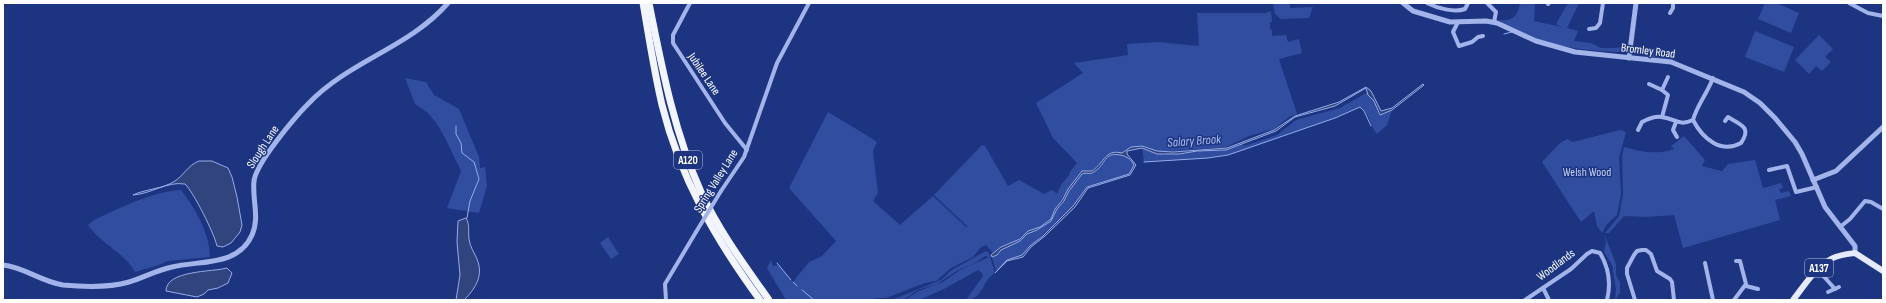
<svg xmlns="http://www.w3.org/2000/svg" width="1886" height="303" font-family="'Sofia Sans Condensed',sans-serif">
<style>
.green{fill:#304d9f}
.water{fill:#32447d;stroke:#95aceb}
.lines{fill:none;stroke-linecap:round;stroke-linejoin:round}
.stream{stroke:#95aceb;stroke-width:1}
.minor{stroke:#a2b4e9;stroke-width:4}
.tertiary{stroke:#a2b4e9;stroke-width:5}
.primary{stroke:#e5eafe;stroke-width:6}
.trunk{stroke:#f2f4fe;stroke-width:7}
.minor-bridge{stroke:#a2b4e9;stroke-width:4}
.labels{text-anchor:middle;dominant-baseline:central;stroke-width:3;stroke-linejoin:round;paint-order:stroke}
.shield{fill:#1d3581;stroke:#bbc2d9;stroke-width:1}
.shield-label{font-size:11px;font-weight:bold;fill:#fff}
.street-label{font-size:12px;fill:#fff;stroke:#1d3581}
.park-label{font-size:12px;fill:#c6d3f7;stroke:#1d3581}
.water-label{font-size:13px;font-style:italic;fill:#adbff1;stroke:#1d3581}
</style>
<rect width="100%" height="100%" fill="#1d3581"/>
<g class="green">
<polygon points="1273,3 1290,3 1290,8 1313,7 1309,18 1281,19 1275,14"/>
<path d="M1520,3H1535L1534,21L1562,27L1556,24L1568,3H1579L1567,28L1578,31L1574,41L1591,43L1601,48H1615L1628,46L1627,50L1623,52C1585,51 1528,45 1499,20C1512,22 1518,16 1520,3Z"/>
<polygon points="1765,3 1776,3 1799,13 1791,33 1758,19"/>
<polygon points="1271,11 1272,22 1270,22 1270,29 1272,30 1272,36 1286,35 1288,42 1299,39 1302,53 1279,59 1297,114 1289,117 1274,129 1249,136 1226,147 1160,152 1144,146 1131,147 1122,153 1111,153 1092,171 1082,171 1054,210 1052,219 1040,227 1027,232 1020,239 1001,247 996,253 993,253 986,245 981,247 973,257 951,268 936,281 925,283 886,298 875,298 875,300 786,300 767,268 771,260 773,266 779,265 791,280 792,283 809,262 822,256 836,241 789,188 828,112 863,133 877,142 873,151 878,193 873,201 900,225 933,196 967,228 967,226 934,195 982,145 985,146 1008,186 1019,180 1044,194 1052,190 1057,194 1061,185 1070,174 1069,173 1077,163 1053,138 1036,103 1083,73 1074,63 1128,55 1127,44 1158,42 1199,46 1197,13 1265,13"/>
<polygon points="1755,31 1794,47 1784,72 1745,57"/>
<polygon points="1819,35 1833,49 1825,57 1831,62 1822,71 1816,66 1809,74 1795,60"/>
<polygon points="1647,48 1651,51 1654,49 1663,51 1674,57 1675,60 1645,56"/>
<polygon points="405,78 426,82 434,95 459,109 479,157 480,168 485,167 487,186 479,213 447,208 461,171 445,138 437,124 428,113 415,104"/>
<path d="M1368,92L1369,96L1374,101L1379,115L1392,110L1387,125L1377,134C1371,128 1369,112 1360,107L1335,118L1233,154L1208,158L1144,162L1142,148L1157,154H1183L1197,151H1222L1243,144L1244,146L1277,135L1296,120L1340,108Z"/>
<polygon points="1620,130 1626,132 1619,158 1621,194 1617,215 1607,224 1602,233 1597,226 1594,211 1581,222 1542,162 1560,143 1567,139 1573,142"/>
<path d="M1684,136L1705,160L1702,166L1722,171L1728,164L1755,160L1763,188L1781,183L1783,188L1779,189L1781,193L1789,191L1791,196L1775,200L1780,220L1683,248L1674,215L1647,217L1624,216L1609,233H1605L1619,216L1623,194L1622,156L1624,147C1640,152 1658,155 1674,149L1671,146Z"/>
<path d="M1114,153C1123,155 1131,156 1134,166L1127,175L1087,187L1071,208L1022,255L1007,260L996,271L992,257L997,255L1001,250L1022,239L1027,234L1050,222L1057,209L1065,200L1069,191L1082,174C1086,172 1090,174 1095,172C1103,167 1105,157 1114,153Z"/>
<path d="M181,190C195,208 210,234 210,257L167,261L159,265L135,272C125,253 101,244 88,225L94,220C118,209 153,191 181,190Z"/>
<polygon points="1604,234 1616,264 1616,275 1620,283 1620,293 1615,300 1616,289 1612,265 1604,252 1606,242"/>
<polygon points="608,237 619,254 611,259 600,243"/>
<path d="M986,251L989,253L995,273C982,280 983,300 966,300L983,276L982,273L978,270L944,289L919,300H905L919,291L943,282L960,270L989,257L985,256L973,264L958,270L937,284L918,290L903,300H892L941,280L952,270Z"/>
</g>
<g class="water">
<path d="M1423,84L1424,85L1392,110L1380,115L1374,101L1368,95L1366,88L1335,106L1295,117L1276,131L1226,150L1197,151L1179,154H1157L1142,148L1127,151V154L1136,165L1130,175L1088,188L1075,207L1045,236L1031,247L1023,257L1007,261L995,273L1007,260L1022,255L1030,246L1043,236L1073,206L1087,187L1129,174L1134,165C1131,159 1126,156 1120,155C1103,152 1107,164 1094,172C1090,175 1086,172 1082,174L1069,191L1064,201L1057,209L1051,221L1037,230L1027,234L1020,241L1001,250L997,255L992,257L991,255L1001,247L1020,239L1028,231L1040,227L1051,219L1055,209L1063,199L1068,189L1082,171H1092C1105,162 1105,149 1122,153L1131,147L1142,146L1157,151L1173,152L1227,148L1274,130L1295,116L1339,102L1366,87L1371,91L1381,111L1392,108Z"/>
<path d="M199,161H212L228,168L232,177L237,197L242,225L240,232L231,243L223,247L217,246C214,233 194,193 185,184C167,181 151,194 133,195C145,189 163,189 175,181C184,175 188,165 199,161Z"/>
<path d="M466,218C470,225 468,231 469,239C470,247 474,252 477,259C484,276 475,289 464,300H456L460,275L457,242L458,221Z"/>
<path d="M227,268L232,273L228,283L218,288L208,290L204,294L197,297L166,291C166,270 213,272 227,268Z"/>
</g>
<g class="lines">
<g class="stream">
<polyline points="1504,34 1512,32"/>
<polyline points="456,126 456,134 461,143 462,153 474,162 479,179 470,201 467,218"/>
<polyline points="1144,162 1208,158 1228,155 1335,118 1360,107 1364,111 1371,126"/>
<polyline points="777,263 791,280"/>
<polyline points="793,282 797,286"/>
<polyline points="802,290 814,300"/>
</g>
<g class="minor">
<polyline points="690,3 673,35 673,43 725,123 747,150"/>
<path d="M1427,3C1437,8 1454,13 1465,9L1468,3"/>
<polyline points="1487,3 1496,12 1494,22"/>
<polyline points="1849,3 1868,13 1883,16"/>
<polyline points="1548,4 1549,3"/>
<polyline points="1670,13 1673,8 1673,3"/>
<polyline points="1458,22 1453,32 1459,46 1472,42 1478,37 1483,36"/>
<polyline points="1589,29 1596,28 1600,23 1603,3"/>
<path d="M1713,78C1707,94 1697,105 1693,120C1703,139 1721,154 1741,143C1752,127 1741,125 1728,117L1725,121"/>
<polyline points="1649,84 1662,90 1668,95 1662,117"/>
<polyline points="1662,90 1668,77"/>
<polyline points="1676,122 1673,130 1677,137"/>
<path d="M1638,130L1642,122C1648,119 1655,116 1661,117C1675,118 1678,127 1693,120"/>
<polyline points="1769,170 1787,166 1796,192 1817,187"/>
<polyline points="721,191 744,157 777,63 809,3"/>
<polyline points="1840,227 1850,219 1865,201 1871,202 1883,209"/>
<polyline points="1705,263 1713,300"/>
<polyline points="1818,270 1835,289"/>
<polyline points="1746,286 1758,289"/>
<polyline points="1543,288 1549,300"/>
<polyline points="1828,292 1839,287"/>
<polyline points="666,300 665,284 696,232"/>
<path d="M1525,300L1571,269L1587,254L1592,251L1600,253C1609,268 1611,284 1607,300"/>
<polyline points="1635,300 1627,274 1627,268 1634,255 1637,251 1642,250 1646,250 1651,254 1657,271 1670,279 1672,282 1674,300"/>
<polyline points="1734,300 1746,284 1740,261 1736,261"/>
</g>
<g class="tertiary">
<polyline points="1403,3 1413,11 1450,22 1486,21 1497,23 1536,41 1575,52 1671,62 1744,92 1760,103 1775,118 1795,142 1802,154 1825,207 1855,246 1855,253"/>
<polyline points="1629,58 1636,3"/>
<polyline points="1813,180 1836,171 1883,127"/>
<path d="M3,265C24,267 42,282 63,285C84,287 108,288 129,282C143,278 157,270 172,267C199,260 238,267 252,235C260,217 252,200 254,181C256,163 295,117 309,103C349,61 410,47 448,3"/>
</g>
<path class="primary" d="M1793,300C1804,286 1815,268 1831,259C1838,255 1847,254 1855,253L1883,271"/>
<g class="trunk">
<path d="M643,3C649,37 654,71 662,105C680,178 716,240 760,300"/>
<path d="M649,3C662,68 674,132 701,192C719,231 745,266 769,300"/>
</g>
<polyline class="minor-bridge" points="696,232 721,191"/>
</g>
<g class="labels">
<g class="shield">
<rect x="674" y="151" width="28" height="18" rx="3"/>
<rect x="1805" y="259" width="28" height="18" rx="3"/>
</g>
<g class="shield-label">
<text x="688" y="160">A120</text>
<text x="1819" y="268">A137</text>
</g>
<g class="street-label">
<text transform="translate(1648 51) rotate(7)">Bromley Road</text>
<text transform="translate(704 74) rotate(56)">Jubilee Lane</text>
<text transform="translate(263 147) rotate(-57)">Slough Lane</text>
<text transform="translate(716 181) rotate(-58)">Spring Valley Lane</text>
<text transform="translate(1556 265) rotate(-37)">Woodlands</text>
</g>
<g class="park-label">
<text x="1587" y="172">Welsh Wood</text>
</g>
<g class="water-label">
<text transform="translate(1194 141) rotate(-4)">Salary Brook</text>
</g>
</g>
<rect width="1886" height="303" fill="none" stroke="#ffffff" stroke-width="8"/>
</svg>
